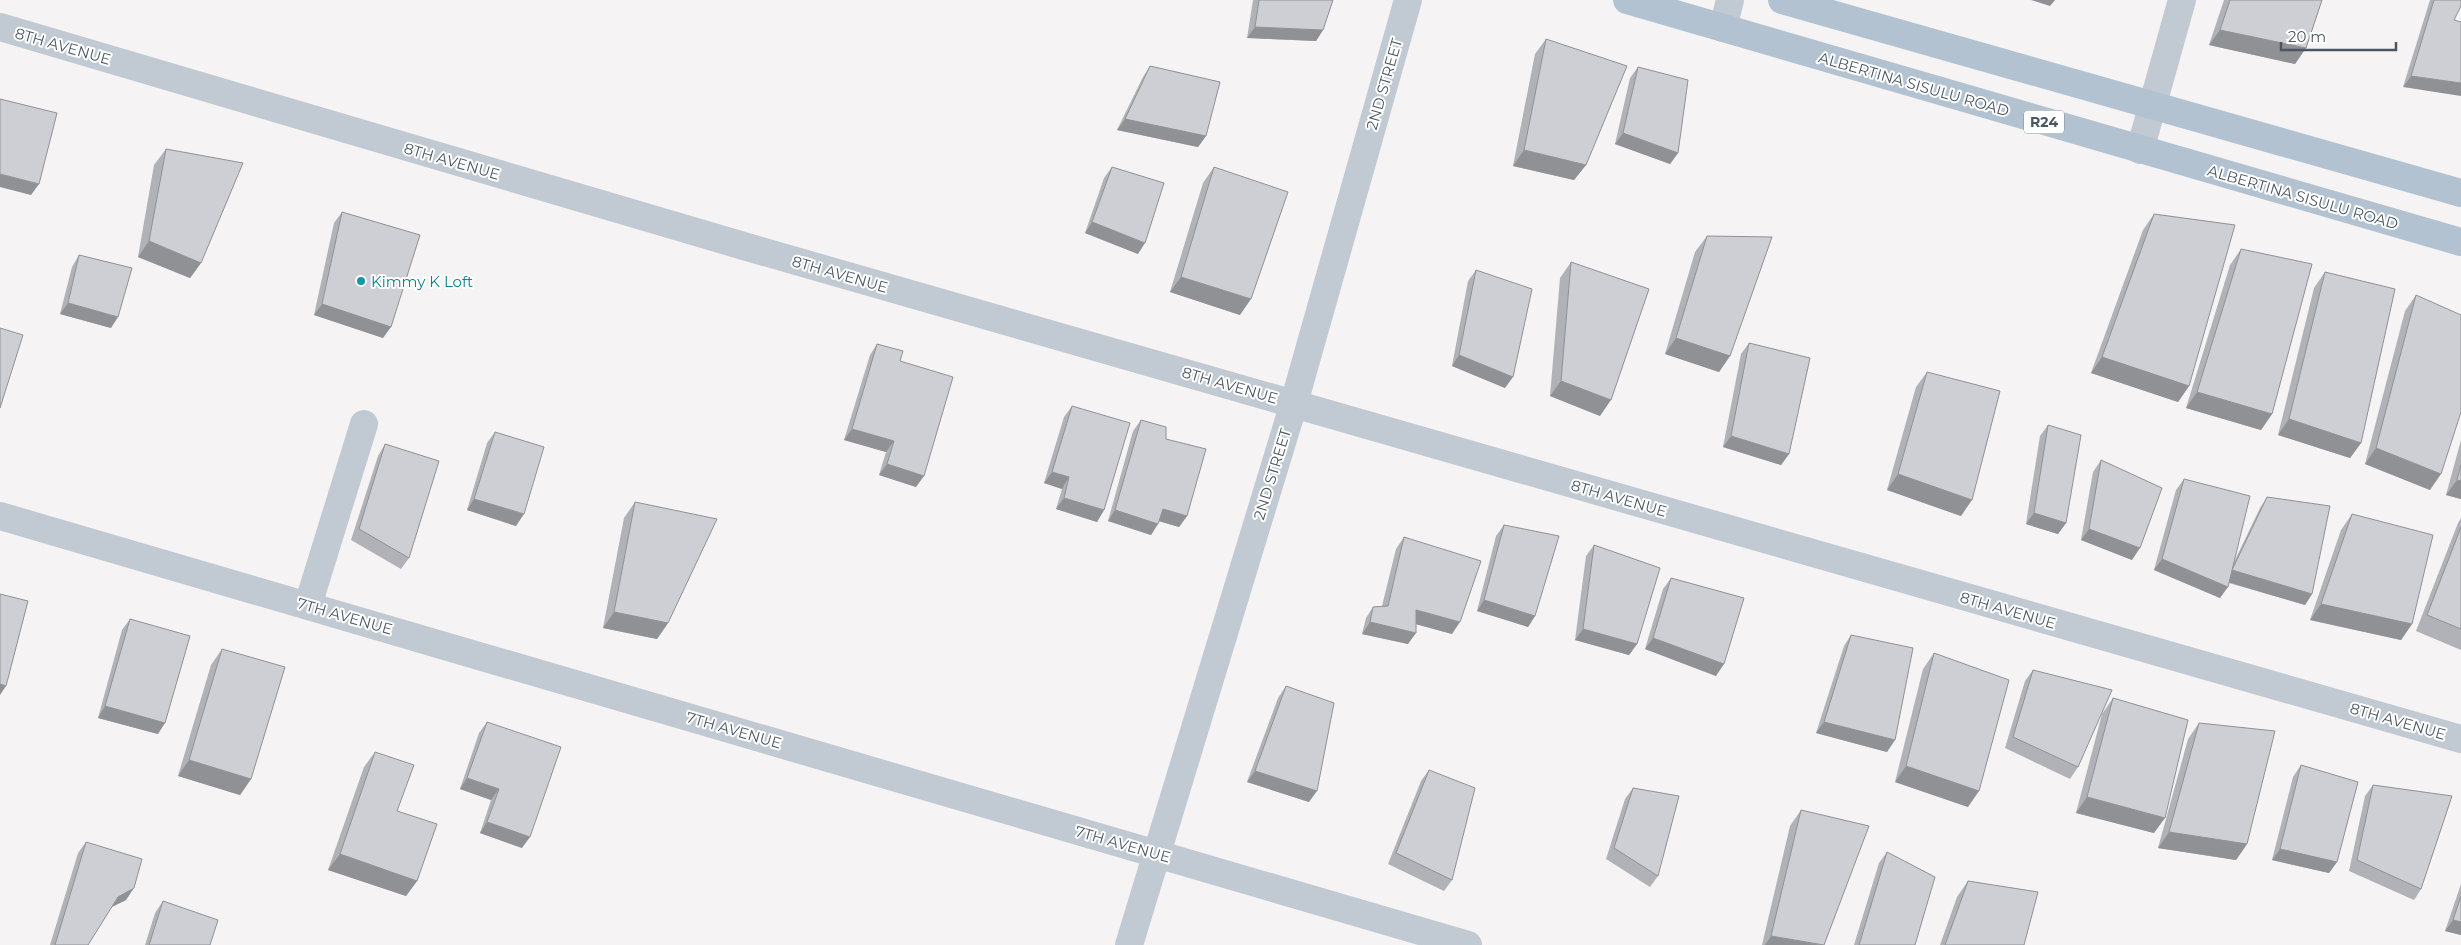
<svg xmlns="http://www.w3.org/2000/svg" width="2461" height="945" font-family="Montserrat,sans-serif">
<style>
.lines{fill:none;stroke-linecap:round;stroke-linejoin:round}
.minor{stroke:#c1cad2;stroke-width:28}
.major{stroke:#b3c2d1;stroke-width:28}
.wall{fill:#b0b2b7}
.shaded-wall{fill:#909195}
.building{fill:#cdcfd5;stroke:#909195}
.culture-dot{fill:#0f9aa8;stroke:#fff;stroke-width:2}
.labels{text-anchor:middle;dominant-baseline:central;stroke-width:4;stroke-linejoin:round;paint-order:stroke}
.shield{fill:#fff;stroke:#808990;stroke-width:1}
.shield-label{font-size:14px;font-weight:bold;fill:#4a5661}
.street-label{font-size:15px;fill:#4a5661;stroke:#fff}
.culture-label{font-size:15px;fill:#0d838f;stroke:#fff;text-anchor:start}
</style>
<rect width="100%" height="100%" fill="#f5f3f3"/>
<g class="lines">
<g class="minor">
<polyline points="0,27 747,247 2461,739"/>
<polyline points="1723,28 1730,0"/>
<polyline points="2140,150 2182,0"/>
<polyline points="0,516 1468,945"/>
<polyline points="308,605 364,424"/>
<polyline points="1129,945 1294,403 1408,0"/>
</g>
<g class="major">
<polyline points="1627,0 2461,242"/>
<polyline points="1782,0 2461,193"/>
</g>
</g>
<g class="wall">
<polygon points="1253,0 1333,0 1323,30 1316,41 1247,38"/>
<polygon points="2224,0 2322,0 2306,48 2295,64 2209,45"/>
<polygon points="2430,0 2461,0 2454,20 2403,87"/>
<polygon points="1546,39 1586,165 1574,180 1513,166 1535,54"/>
<polygon points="1150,66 1206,136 1198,147 1117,130 1143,77"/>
<polygon points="1638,67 1678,153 1670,164 1615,144 1630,78"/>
<polygon points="166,149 201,263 190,278 138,257 154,165"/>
<polygon points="1112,167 1138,254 1085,233 1104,178"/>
<polygon points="1214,167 1240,315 1170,292 1203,183"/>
<polygon points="342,212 383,338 314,315 334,223"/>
<polygon points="2154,214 2189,386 2178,402 2091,373 2143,230"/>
<polygon points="1707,236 1730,356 1719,372 1665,354 1695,252"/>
<polygon points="2241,249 2272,414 2261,430 2186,408 2230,265"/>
<polygon points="79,255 111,328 60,314 72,267"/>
<polygon points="1571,262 1600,416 1550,396 1560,278"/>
<polygon points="1476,270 1505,388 1452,366 1468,281"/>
<polygon points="2325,272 2361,443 2350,458 2278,435 2314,288"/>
<polygon points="2416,295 2430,490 2365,464 2405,311"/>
<polygon points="1749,343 1789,454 1781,465 1723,447 1741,354"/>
<polygon points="877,344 900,361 916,487 879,475 886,452 844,440 870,355"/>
<polygon points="1927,372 1961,516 1887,490 1916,387"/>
<polygon points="1072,406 1104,510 1097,522 1056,509 1062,489 1044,483 1064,417"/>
<polygon points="1141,420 1187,516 1179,527 1159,521 1151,535 1108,521 1133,431"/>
<polygon points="2048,425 2066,523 2058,534 2026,524 2040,436"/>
<polygon points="495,432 516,526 467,510 487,443"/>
<polygon points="2461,440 2461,499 2446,495"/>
<polygon points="385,444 409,558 401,569 351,540 378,456"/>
<polygon points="2101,460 2132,560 2081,540 2093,472"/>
<polygon points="2184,479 2235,560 2260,508 2267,497 2312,594 2305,605 2229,583 2220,598 2154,570 2176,490"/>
<polygon points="635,502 668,623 657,639 603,628 624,518"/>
<polygon points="2352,514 2412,624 2401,640 2310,620 2341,530"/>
<polygon points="2461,518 2461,650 2416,631 2458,523"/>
<polygon points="1504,525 1535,616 1528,627 1477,611 1496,536"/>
<polygon points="1404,537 1452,634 1416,624 1408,644 1362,634 1366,618 1373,607 1382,606 1396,549"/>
<polygon points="1594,545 1637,644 1629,655 1575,640 1586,556"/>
<polygon points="1671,578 1716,676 1645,649 1663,589"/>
<polygon points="130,619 158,734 98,718 122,630"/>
<polygon points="1851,635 1887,752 1816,733 1844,646"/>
<polygon points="222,649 251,779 240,795 178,776 211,665"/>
<polygon points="1934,653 1968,807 1895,782 1923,669"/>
<polygon points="2033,670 2078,767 2070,779 2005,748 2025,681"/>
<polygon points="1286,686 1309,802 1247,782 1278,698"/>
<polygon points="2113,698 2154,833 2076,813 2102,714"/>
<polygon points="487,722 522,848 480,833 491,800 460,789 479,733"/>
<polygon points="2199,723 2247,844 2236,860 2158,848 2188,739"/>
<polygon points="375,752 397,811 417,881 406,896 328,870 364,767"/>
<polygon points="2301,765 2337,862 2329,873 2272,860 2293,777"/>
<polygon points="1429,770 1452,880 1444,891 1388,864 1421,781"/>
<polygon points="2373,785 2421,889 2414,900 2349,871 2365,796"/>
<polygon points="1633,788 1658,876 1650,887 1606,859 1625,799"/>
<polygon points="1801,810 1824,945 1762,945 1790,826"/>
<polygon points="86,842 126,900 111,907 88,945 50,945 78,853"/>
<polygon points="1887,852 1915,945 1854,945 1879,863"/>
<polygon points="1968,881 2024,945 1940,945 1957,897"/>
<polygon points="2461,884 2461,935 2445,931"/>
<polygon points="163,901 210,945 145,945 155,913"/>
</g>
<g class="shaded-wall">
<polygon points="2031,0 2055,0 2050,6"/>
<polygon points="1255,27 1323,30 1316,41 1247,38"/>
<polygon points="2220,30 2306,48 2295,64 2209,45"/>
<polygon points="2411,76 2461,83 2461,96 2403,87"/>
<polygon points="1125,119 1206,136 1198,147 1117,130"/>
<polygon points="1623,133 1678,153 1670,164 1615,144"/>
<polygon points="1524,150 1586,165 1574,180 1513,166"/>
<polygon points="0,174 39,184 31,195 0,187"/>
<polygon points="1092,222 1145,243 1138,254 1085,233"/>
<polygon points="149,241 201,263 190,278 138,257"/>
<polygon points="1181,277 1251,299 1240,315 1170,292"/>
<polygon points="68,303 118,317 111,328 60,314"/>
<polygon points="322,304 391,327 383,338 314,315"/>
<polygon points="1676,338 1730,356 1719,372 1665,354"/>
<polygon points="1459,355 1513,377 1505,388 1452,366"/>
<polygon points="2102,357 2189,386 2178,402 2091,373"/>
<polygon points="1561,381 1611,400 1600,416 1550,396"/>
<polygon points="2197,392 2272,414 2261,430 2186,408"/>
<polygon points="2289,419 2361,443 2350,458 2278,435"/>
<polygon points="852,429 894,441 886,452 844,440"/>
<polygon points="1731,436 1789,454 1781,465 1723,447"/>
<polygon points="2376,448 2441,474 2430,490 2365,464"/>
<polygon points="887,464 924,476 916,487 879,475"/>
<polygon points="1052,472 1069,477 1062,489 1044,483"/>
<polygon points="1898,474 1972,500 1961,516 1887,490"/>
<polygon points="2457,480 2461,481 2461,499 2446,495"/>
<polygon points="1064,498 1104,510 1097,522 1056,509"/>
<polygon points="474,499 524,514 516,526 467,510"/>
<polygon points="1163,509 1187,516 1179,527 1155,520"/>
<polygon points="1115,510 1158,524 1151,535 1108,521"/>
<polygon points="2034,513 2066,523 2058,534 2026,524"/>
<polygon points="2089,529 2140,548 2132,560 2081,540"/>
<polygon points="2162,559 2228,587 2220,598 2154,570"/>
<polygon points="2232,570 2312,594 2305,605 2224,581"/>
<polygon points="1484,600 1535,616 1528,627 1477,611"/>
<polygon points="2321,604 2412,624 2401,640 2310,620"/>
<polygon points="1416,610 1460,622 1452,634 1408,622"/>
<polygon points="614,612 668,623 657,639 603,628"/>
<polygon points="1370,622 1416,633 1408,644 1362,634"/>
<polygon points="1583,629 1637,644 1629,655 1575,640"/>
<polygon points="1653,638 1724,664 1716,676 1645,649"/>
<polygon points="0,684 6,686 0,695"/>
<polygon points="105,706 165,723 158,734 98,718"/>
<polygon points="1824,722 1895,740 1887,752 1816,733"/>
<polygon points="189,760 251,779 240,795 178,776"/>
<polygon points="1906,766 1979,791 1968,807 1895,782"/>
<polygon points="1255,771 1317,791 1309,802 1247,782"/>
<polygon points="467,778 499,789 491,800 460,789"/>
<polygon points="2087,797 2165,818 2154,833 2076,813"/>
<polygon points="487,822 530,837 522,848 480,833"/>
<polygon points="2169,832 2247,844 2236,860 2158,848"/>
<polygon points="2280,849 2337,862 2329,873 2272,860"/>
<polygon points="340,854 417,881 406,896 328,870"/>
<polygon points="134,888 126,900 110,908 118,897"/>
<polygon points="2453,920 2461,922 2461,935 2445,931"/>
<polygon points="1771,936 1821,945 1765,945"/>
</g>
<g class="building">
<polygon points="1259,0 1333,0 1323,30 1255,27"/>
<polygon points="2230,0 2322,0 2306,48 2220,30"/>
<polygon points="2434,0 2461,0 2461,6 2454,20 2461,22 2461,83 2411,76"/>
<polygon points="1546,39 1627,66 1586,165 1524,150"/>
<polygon points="1150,66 1220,82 1206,136 1125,119"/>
<polygon points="1638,67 1688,80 1678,153 1623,133"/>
<polygon points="0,99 57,113 39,184 0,174"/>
<polygon points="166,149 243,163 201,263 149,241"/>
<polygon points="1112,167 1164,183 1145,243 1092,222"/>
<polygon points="1214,167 1288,192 1251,299 1181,277"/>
<polygon points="342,212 420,235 391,327 322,304"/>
<polygon points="2154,214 2235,225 2189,386 2102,357"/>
<polygon points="1707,236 1772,237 1730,356 1676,338"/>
<polygon points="2241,249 2312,264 2272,414 2197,392"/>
<polygon points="79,255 132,268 118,317 68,303"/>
<polygon points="1571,262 1649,289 1611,400 1561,381"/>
<polygon points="1476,270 1532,289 1513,377 1459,355"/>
<polygon points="2325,272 2395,289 2361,443 2289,419"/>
<polygon points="2416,295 2461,315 2461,412 2441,474 2376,448"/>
<polygon points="0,328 23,335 0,408"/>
<polygon points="1749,343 1810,358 1789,454 1731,436"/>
<polygon points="877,344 903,351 900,361 953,377 924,476 887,464 894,441 852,429"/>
<polygon points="1927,372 2000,391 1972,500 1898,474"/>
<polygon points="1072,406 1130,423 1104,510 1064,498 1069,477 1052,472"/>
<polygon points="1141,420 1166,427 1166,439 1206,449 1187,516 1163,509 1158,524 1115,510"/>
<polygon points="2048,425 2081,435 2066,523 2034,513"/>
<polygon points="495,432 544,447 524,514 474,499"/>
<polygon points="385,444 439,461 409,558 359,529"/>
<polygon points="2101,460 2162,488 2140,548 2089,529"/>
<polygon points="2461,465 2461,481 2457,480"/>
<polygon points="2184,479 2250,496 2228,587 2162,559"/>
<polygon points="2267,497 2330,506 2312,594 2232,570"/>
<polygon points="635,502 717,519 668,623 614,612"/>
<polygon points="2352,514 2433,535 2412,624 2321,604"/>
<polygon points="1504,525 1559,536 1535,616 1484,600"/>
<polygon points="2461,527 2461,629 2427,615"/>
<polygon points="1404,537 1481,561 1460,622 1416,610 1416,633 1370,622 1373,607 1388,606"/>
<polygon points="1594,545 1660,568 1637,644 1583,629"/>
<polygon points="1671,578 1744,598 1724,664 1653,638"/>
<polygon points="0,594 28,601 6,686 0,684"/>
<polygon points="130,619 190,636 165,723 105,706"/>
<polygon points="1851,635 1913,648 1895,740 1824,722"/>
<polygon points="222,649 285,667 251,779 189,760"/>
<polygon points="1934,653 2009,680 1979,791 1906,766"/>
<polygon points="2033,670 2112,690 2078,767 2013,737"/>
<polygon points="1286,686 1334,703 1317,791 1255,771"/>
<polygon points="2113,698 2188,720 2165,818 2087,797"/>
<polygon points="487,722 561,747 530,837 487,822 499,789 467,778"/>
<polygon points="2199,723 2275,731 2247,844 2169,832"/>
<polygon points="375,752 414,765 397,811 437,824 417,881 340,854"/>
<polygon points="2301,765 2358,782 2337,862 2280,849"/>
<polygon points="1429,770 1475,788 1452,880 1396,853"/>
<polygon points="2373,785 2452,796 2421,889 2357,860"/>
<polygon points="1633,788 1679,796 1658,876 1614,848"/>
<polygon points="1801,810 1869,826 1824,945 1771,936"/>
<polygon points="86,842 142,859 134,888 118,897 88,945 55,945"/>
<polygon points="1887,852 1935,877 1915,945 1859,945"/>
<polygon points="1968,881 2038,892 2024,945 1945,945"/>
<polygon points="2461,896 2461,922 2453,920"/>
<polygon points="163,901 218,920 210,945 149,945"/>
</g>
<circle class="culture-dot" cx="361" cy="281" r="5"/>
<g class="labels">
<rect class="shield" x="2024" y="110.5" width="40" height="23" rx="4"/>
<g class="shield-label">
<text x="2044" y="122">R24</text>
</g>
<g class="street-label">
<text transform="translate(63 46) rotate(16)">8TH AVENUE</text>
<text transform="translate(1384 84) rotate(-74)">2ND STREET</text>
<text transform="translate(1914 84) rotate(16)">ALBERTINA SISULU ROAD</text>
<text transform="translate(452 161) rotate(16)">8TH AVENUE</text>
<text transform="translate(2303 197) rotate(16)">ALBERTINA SISULU ROAD</text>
<text transform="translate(840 274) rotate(16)">8TH AVENUE</text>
<text transform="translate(1230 385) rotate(16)">8TH AVENUE</text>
<text transform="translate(1272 474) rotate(-73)">2ND STREET</text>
<text transform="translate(1619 498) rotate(16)">8TH AVENUE</text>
<text transform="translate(2008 610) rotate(16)">8TH AVENUE</text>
<text transform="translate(345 616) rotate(16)">7TH AVENUE</text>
<text transform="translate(2398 721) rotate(16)">8TH AVENUE</text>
<text transform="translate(734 730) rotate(16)">7TH AVENUE</text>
<text transform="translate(1123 844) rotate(16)">7TH AVENUE</text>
</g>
<g class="culture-label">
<text x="371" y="281">Kimmy K Loft</text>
</g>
</g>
<path d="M2281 42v8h115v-8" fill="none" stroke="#4a5661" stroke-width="2.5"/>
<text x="2288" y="42" font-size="15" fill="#4a5661" stroke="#ffffff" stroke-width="4" paint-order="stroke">20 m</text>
</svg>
